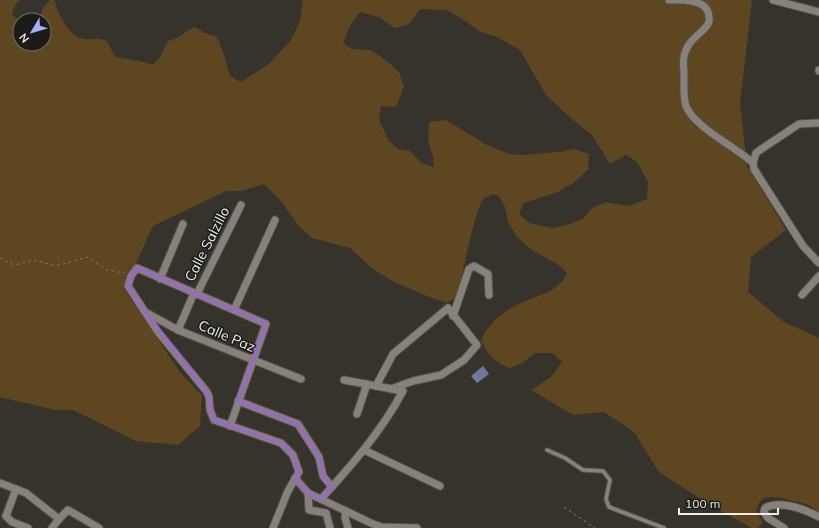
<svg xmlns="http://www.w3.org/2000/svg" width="819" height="528" font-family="Mulish,sans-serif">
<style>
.green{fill:#5d4620;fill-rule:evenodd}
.water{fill:#7277a2}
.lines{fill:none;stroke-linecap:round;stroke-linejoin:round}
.service-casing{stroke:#55514c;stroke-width:5.5}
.minor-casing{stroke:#55514c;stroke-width:9}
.path{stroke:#7b7873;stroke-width:1;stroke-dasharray:3 3;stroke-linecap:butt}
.service{stroke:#86817b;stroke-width:3.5}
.minor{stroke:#86817b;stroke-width:7}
.marked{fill:none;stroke:#9e66cc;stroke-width:3;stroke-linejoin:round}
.labels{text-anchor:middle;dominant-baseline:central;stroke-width:3;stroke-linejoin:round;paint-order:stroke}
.street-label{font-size:14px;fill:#f0edea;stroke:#1c1b18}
</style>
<rect width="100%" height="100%" fill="#36332d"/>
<path class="green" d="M0,0H21L16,4L12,14L20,22V44H44V20H39L43,8L50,0H54C58,13 69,39 86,39C96,40 96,37 107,41L115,57C129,60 139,59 152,65C161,59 163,50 168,41L177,38L194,27L205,33L217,37L224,55L230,76L241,82L270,63L291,40L300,21L303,0H752L740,103L747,166L786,230L751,257L748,292L784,322L819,338V513C816,510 812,507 808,505C804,503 798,502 793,501C778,497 759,491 756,512L763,522L758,528H752L707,503L659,472L634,432L604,412L573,415L531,390L551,377L562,362L552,353H535L522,363L510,368C494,362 488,355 481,340C488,324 502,312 519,304C536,295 559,293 567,273L560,266L529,248L516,236L508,222L505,207L499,196L492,194C490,196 486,197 484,198C475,206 462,281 456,298L447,303L427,296L392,281L373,269L350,248L312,238L298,225L281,201L264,184L241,191H226L153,226L124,289L180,372L202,396L200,426L178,445L136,441L73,410H55L0,397ZM420,9L446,10L464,20L479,31L497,37L520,50L546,95L572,119L592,135L610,164L626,155L637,162L648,182L647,199L628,206L606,202L592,208L584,218L569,224L553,228L529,223L519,214L524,203L558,192L572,184L588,170L589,154L575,149L559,152L520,155L509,154L487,145L446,120L429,122L428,141L433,156L434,167L421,163L410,151L398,149L389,141L379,120L381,106L396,107L404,86L399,72L388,62L371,50L352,49L343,43L350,26L360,12L379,17L395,28L409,24Z"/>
<polygon class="water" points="483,366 489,374 477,383 471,376"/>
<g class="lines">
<defs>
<polyline id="service" points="547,450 565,458 583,470 603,471 610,480 606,499 609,507 664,528"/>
<g id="minor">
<polyline points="669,0 682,0"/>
<path d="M685,0C696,2 708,3 709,17C710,21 708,25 705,28C699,35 691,39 687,48C683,55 683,65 684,72C684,81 683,98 686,106C694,127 736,147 753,163L754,169L803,246L819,263"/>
<polyline points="773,0 819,12"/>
<polyline points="819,71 819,70"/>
<polyline points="753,163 756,153 760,150 799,124 819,123"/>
<polyline points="160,279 183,224"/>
<polyline points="197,294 241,205"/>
<polyline points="802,295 819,276"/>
<polyline points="234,310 275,220"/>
<polyline points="147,313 178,330 301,379"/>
<polyline points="453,316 469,269 474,266 488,274 489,295"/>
<polyline points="178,330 194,293"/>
<polyline points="376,386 393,354 448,308 477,345 464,360 441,375 413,381 391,389"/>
<polyline points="238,401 298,424 319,457 323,476 332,487"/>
<polyline points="357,414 367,384"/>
<polyline points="230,426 266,324 137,268 131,276 128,286 158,332 207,392 209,397 210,410 214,420 281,443 293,455 299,472 288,491 273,528"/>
<polyline points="364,450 440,486"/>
<polyline points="295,478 308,493 373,524 382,527 417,528"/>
<polyline points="0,483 26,493 59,519"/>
<polyline points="308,493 309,510 326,513 330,528"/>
<path d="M321,499C351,466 381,432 403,391L344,380"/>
<polyline points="346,511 345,518 348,528"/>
<polyline points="6,516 16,489"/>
<polyline points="6,516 12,522 28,528"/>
<polyline points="52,528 59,519 68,510 99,528"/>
<path d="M784,528L768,518L764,512L765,508C780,500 805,509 819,517"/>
</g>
</defs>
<use href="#service" class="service-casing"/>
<use href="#minor" class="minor-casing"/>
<g class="path">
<polyline points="0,258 14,265 34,260 56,266 88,257 106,270 125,273"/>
<polyline points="564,507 595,528"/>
</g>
<use href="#service" class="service"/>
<use href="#minor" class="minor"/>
</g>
<path class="marked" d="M137,268L266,324L238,401L298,424L319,457L323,476L332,487L321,499L308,493L295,478L299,472L293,455L281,443L214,420L207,392L145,312L128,286L131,276Z"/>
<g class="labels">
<g class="street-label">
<text transform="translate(207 244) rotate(-63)">Calle Salzillo</text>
<text transform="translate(227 336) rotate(23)">Calle Paz</text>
</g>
</g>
<g transform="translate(32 32) rotate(232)"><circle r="19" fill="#1c1b18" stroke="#716f6c"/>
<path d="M0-3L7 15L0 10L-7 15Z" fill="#a8b0fc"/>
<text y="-6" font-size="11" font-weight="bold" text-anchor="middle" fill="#f0edea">N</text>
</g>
<path d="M679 508v6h99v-6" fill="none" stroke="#f0edea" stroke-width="2"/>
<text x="685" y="508" font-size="12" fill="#f0edea" stroke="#1c1b18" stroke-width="3" paint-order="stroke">100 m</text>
</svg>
